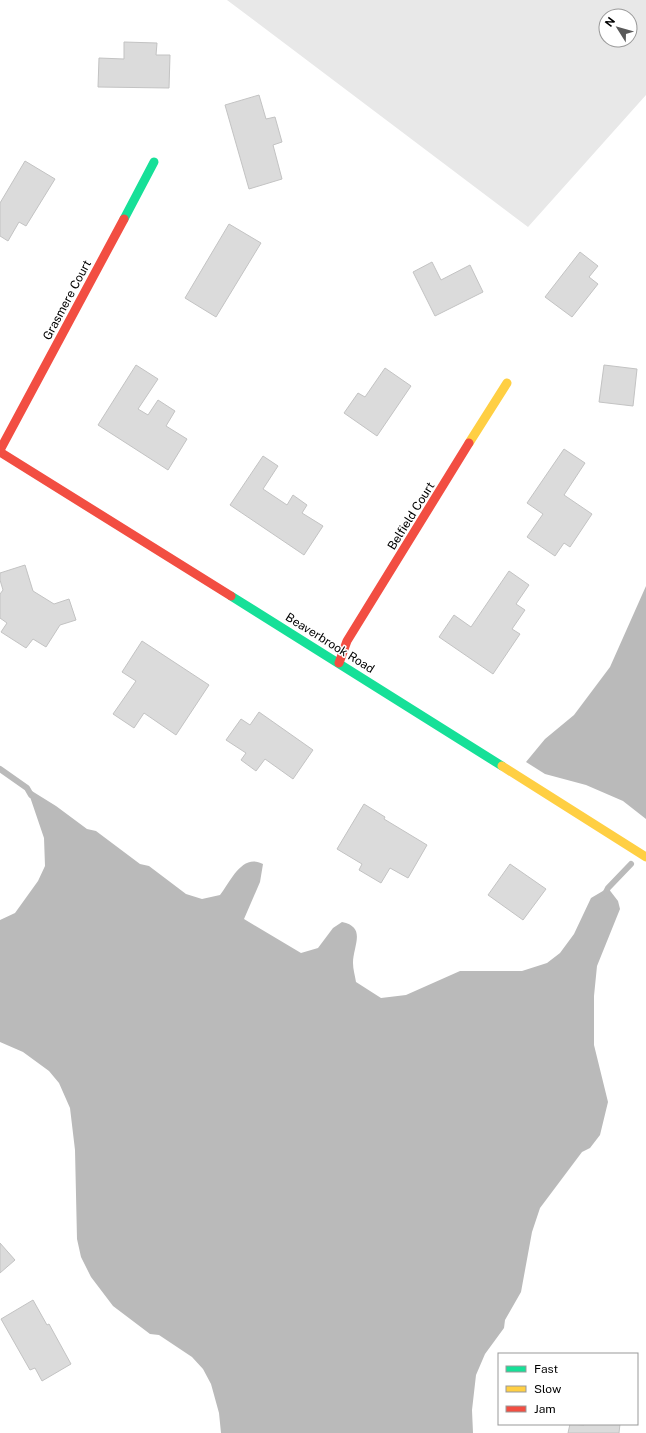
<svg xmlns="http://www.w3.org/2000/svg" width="646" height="1433" font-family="'Public Sans',sans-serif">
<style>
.green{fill:#e8e8e8;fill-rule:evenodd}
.water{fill:#bababa}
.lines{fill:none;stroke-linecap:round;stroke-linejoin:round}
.stream{stroke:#bababa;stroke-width:6}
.building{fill:#dbdbdb;stroke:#c3c3c3}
.fast{stroke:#16e098;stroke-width:9}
.slow{stroke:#ffcf43;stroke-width:9}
.jam{stroke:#f24e42;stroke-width:9}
.labels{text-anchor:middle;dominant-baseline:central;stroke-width:3;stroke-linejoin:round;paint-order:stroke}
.street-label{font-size:12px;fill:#000;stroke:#fff}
</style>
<rect width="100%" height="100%" fill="#fff"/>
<path class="green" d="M227,0H646V95L528,227ZM606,16H630V40H606Z"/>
<g class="water">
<polygon points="646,586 646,819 623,801 586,785 545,774 526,762 545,739 574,715 610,667"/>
<path d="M27,788L56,806L87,829L96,831L140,864L149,866L186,894L202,899L220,895C231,881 242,853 263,864L260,882L244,919L301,953L318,948L333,928L342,922C367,927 353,946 353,963C353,969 355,976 356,982L381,998L406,995L460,971H522L547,963L560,953L574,934L591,898L608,888L618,901L620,909L597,966L594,996V1045L608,1102L600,1135L590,1148L582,1152L540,1208L532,1232L521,1292L505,1320L504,1328L485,1354L476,1375L472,1410L473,1433H221L219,1413L211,1384L203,1369L192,1357L159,1335L150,1334L113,1306L91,1277L81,1257L77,1239L75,1150L70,1108L59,1083L49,1071L23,1052L0,1042V920L15,913L38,881L45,866L44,838Z"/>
</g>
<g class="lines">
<g class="stream">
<polyline points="0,769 27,788 31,795"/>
<polyline points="605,894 608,888 631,864"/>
</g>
</g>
<g class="building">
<polygon points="124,42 157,43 156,55 170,55 169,88 98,87 99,58 124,59"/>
<polygon points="259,95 266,119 275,117 282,142 273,145 282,179 249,189 225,105"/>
<polygon points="25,161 55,179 26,226 19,222 8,241 0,236 0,203"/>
<polygon points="229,224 261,243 216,317 185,298"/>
<polygon points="580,252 598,266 589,277 598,284 572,317 545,297"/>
<polygon points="432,262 441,280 470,265 483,292 435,316 413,272"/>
<polygon points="136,365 158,379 138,409 148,415 158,400 175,411 166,426 187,439 168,470 98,425"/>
<polygon points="604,365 637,369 633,406 599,402"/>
<polygon points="385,368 411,386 377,436 344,413 358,393 365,397"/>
<polygon points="564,449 585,463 564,495 592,514 570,547 564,543 555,556 527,537 543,514 527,503"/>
<polygon points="263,456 278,466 263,489 287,505 293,495 307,505 302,513 323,526 304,555 230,505"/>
<polygon points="25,565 33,591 54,604 69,599 76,620 60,625 46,647 33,639 26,648 1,632 7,623 0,618 0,594 3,590 0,580 0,573"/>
<polygon points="509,571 529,585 516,604 525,610 512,629 520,634 493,674 439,637 454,615 471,627"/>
<polygon points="142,641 209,685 176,735 144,713 134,728 113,714 136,681 122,672"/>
<polygon points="259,712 313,750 293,779 265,759 256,771 241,760 246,753 226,740 241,719 250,725"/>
<polygon points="364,804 385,817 384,819 427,845 408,878 390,868 381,883 359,870 362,864 337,849"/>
<polygon points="510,864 546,889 523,920 488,895"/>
<polygon points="0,1243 15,1260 0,1273"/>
<polygon points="33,1300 47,1325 49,1324 71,1364 42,1381 35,1368 30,1370 1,1319"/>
<polygon points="570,1424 584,1425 585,1424 620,1424 619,1433 568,1433"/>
</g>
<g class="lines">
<g class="fast">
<polyline points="124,219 154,162"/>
<polyline points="231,596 502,766"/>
</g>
<g class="slow">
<polyline points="469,443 507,383"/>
<polyline points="502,766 646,857"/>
</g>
<g class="jam">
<polyline points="0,450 124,219"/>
<polyline points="0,452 231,596"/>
<polyline points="339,663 347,641 469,443"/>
</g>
</g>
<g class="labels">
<g class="street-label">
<text transform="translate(67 300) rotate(-62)">Grasmere Court</text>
<text transform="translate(411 516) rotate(-58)">Belfield Court</text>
<text transform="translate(330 643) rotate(32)">Beaverbrook Road</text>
</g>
</g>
<rect x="498" y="1353" width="140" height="72" fill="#ffffff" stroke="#999999"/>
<rect x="506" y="1366" width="20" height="6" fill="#16e098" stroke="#999999"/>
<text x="534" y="1373" font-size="12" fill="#000000">Fast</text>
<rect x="506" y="1386" width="20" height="6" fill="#ffcf43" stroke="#999999"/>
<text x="534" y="1393" font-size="12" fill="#000000">Slow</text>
<rect x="506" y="1406" width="20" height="6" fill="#f24e42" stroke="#999999"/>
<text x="534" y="1413" font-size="12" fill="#000000">Jam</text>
<g transform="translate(618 28) rotate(307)"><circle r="19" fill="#ffffff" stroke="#999999"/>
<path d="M0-3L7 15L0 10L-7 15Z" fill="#595959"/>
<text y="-6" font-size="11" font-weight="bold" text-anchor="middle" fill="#000000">N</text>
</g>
</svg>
